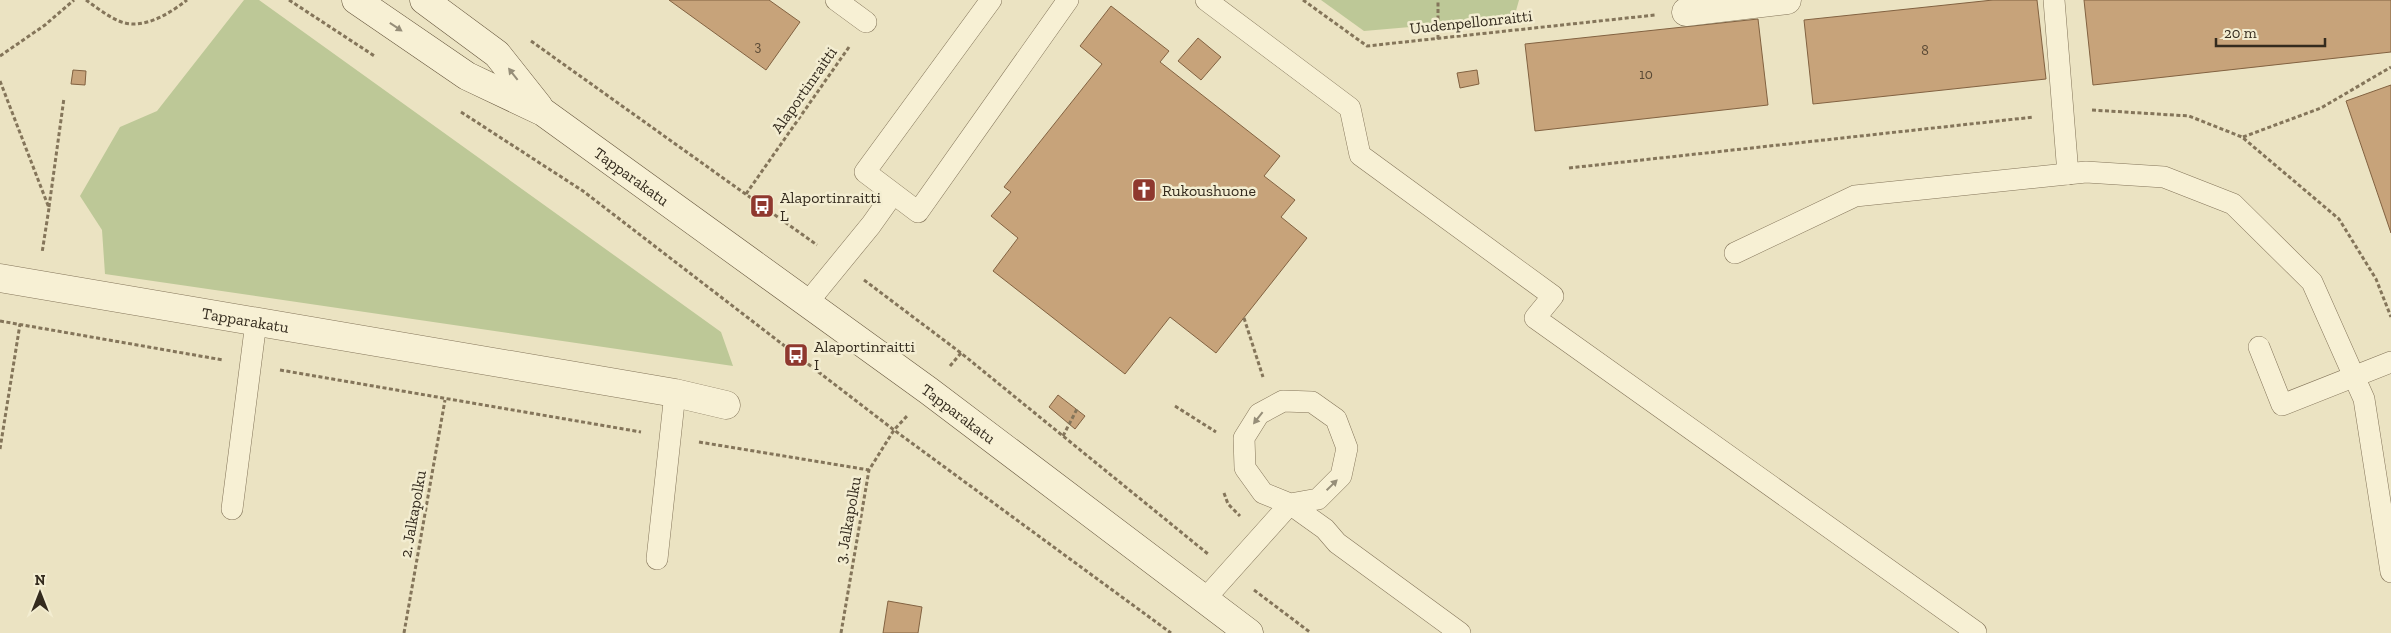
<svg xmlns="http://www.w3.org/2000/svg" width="2391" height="633" font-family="'Zilla Slab',serif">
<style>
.green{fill:#bdc897}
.building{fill:#c7a37a;stroke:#826241}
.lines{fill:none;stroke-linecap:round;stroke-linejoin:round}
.service-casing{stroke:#84755a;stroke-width:22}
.minor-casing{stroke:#84755a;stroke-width:29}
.secondary-casing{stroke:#66563d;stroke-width:29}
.path{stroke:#84755a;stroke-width:3;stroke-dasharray:4 2.5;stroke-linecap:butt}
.service{stroke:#f7f0d4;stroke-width:21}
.minor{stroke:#f7f0d4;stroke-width:28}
.secondary{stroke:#f7f0d4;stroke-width:28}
.oneway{fill:#968e79}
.labels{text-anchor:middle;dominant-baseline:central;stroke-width:5;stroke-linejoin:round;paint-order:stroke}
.number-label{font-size:14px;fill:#594935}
.street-label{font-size:16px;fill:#342b1e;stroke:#f3edd1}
.poi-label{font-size:16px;fill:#342b1e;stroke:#f3edd1;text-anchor:start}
</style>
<rect width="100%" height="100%" fill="#ebe3c2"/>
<g class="green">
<polygon points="244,0 259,0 721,332 733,366 105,274 102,230 80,196 120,127 157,111"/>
<polygon points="1321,0 1519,0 1514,18 1364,31"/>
</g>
<g class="building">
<polygon points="669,0 769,0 800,22 766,70"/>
<polygon points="1993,0 2037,0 2046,79 1813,104 1804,20"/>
<polygon points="2084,0 2391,0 2391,52 2093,85"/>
<polygon points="1111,6 1169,51 1160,62 1280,156 1264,176 1295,200 1281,217 1307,238 1216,353 1170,317 1125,374 993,271 1018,238 991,216 1011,192 1004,187 1102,64 1080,46"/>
<polygon points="1758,19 1768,105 1535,131 1525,44"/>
<polygon points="1198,38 1221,57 1201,80 1178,61"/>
<polygon points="73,70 86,71 85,85 71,84"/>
<polygon points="1477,70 1479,84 1460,88 1457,73"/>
<polygon points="2391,85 2391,233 2346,101"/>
<polygon points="1058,395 1085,416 1075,429 1049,407"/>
<polygon points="888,601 922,607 918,633 883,633"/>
</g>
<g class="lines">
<defs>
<g id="service">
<polyline points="836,0 866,22"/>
<polyline points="991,0 865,172 918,212 1068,0"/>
<polyline points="1206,0 1350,108 1360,155 1553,296 1535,318 1976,632"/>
<polyline points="2054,0 2068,174"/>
<polyline points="1735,253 1855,196 2086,172 2164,177 2233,204 2312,282 2364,399 2391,572"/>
<polyline points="808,302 871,225 893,194"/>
<polyline points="2259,347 2282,405 2391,362"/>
<polyline points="232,509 256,322"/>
<polyline points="657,559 675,393"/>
<polyline points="1204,600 1290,504 1318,499 1341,476 1347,448 1336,419 1312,402 1283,401 1259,414 1244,438 1245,468 1263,493 1290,504 1325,529 1337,543 1460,633"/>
</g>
<g id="minor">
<polyline points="1686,12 1787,0"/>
<path id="s1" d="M0,278L675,393L726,405"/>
</g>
<g id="secondary">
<path id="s2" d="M356,0L467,76L543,112L929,391L1249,633"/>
<polyline points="424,0 497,54 539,107"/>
</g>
</defs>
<use href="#service" class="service-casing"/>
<use href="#minor" class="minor-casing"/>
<use href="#secondary" class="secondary-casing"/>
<g class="path">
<path d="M86,0C96,7 107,16 119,21C142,31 169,14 187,0"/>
<polyline points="289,0 376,57"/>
<polyline points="1303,0 1367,46 1655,15"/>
<polyline points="1438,39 1438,0"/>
<polyline points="531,41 817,245"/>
<polyline points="0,56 45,25 74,0"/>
<polyline points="0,81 49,208 42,253"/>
<polyline points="2092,110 2189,116 2242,137 2339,219 2376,279 2391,317"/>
<polyline points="461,112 583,191 894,430 1171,633"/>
<polyline points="2243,137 2321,108 2391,67"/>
<polyline points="1569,168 2034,117"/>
<polyline points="746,194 849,47"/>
<polyline points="49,207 64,98"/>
<polyline points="864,280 961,353 1208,554"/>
<polyline points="1244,318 1263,377"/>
<polyline points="0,321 223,360"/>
<polyline points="950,366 961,353"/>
<polyline points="280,370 641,432"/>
<polyline points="1175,406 1216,432"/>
<polyline points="1063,436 1077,409"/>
<polyline points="699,442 869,470"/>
<polyline points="0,449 20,324"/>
<polyline points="1224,493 1228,504 1240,516"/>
<polyline points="1254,590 1311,633"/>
<polyline points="404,633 445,400"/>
<polyline points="841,633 869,470 894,430 907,416"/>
</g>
<use href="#service" class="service"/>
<use href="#minor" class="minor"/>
<use href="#secondary" class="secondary"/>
</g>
<defs><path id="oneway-solid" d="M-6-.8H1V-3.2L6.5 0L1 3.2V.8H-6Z" transform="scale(1.25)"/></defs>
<g class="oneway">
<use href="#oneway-solid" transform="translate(396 27) rotate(34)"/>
<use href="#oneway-solid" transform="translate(513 74) rotate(-128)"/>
<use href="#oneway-solid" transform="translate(1258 418) rotate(128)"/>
<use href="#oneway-solid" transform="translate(1332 485) rotate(-44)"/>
</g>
<defs>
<symbol id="church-square" viewBox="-11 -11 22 22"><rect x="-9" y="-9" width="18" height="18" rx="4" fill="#8f382e" stroke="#f3edd1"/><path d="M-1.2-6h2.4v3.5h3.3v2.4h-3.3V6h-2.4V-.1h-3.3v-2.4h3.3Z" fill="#fff"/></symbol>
<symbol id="bus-square" viewBox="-11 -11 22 22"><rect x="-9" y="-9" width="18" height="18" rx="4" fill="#8f382e" stroke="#f3edd1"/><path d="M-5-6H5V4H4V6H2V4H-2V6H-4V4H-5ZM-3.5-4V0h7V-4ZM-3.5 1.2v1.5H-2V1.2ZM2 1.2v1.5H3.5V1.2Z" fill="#fff"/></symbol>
</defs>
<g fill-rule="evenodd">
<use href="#church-square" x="1130" y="176" width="28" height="28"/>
<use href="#bus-square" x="748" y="192" width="28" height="28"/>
<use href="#bus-square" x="782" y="341" width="28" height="28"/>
</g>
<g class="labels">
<g class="number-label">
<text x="758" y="46">3</text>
<text x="1925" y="50">8</text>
<text x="1646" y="74">10</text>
</g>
<g class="street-label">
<text transform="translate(1471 22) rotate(-6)">Uudenpellonraitti</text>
<text transform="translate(804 90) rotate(-55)">Alaportinraitti</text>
<text stroke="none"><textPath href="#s2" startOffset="328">Tapparakatu</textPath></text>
<text stroke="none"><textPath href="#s1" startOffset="249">Tapparakatu</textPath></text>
<text stroke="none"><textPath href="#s2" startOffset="732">Tapparakatu</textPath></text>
<text transform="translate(413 514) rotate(-80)">2. Jalkapolku</text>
<text transform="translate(848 520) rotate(-80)">3. Jalkapolku</text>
</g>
<g class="poi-label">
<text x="1162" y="190">Rukoushuone</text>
<text x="780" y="197">Alaportinraitti<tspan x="780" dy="18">L</tspan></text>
<text x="814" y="346">Alaportinraitti<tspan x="814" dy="18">I</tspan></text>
</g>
</g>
<g transform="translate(40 593)" stroke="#f3edd1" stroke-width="4" paint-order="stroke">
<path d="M0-4L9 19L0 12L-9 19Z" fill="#342b1e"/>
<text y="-8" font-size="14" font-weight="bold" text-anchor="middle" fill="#342b1e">N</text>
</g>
<path d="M2216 38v8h109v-8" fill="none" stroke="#342b1e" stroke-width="2.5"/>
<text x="2224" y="38" font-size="15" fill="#342b1e" stroke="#f3edd1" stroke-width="4" paint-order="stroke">20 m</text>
</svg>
